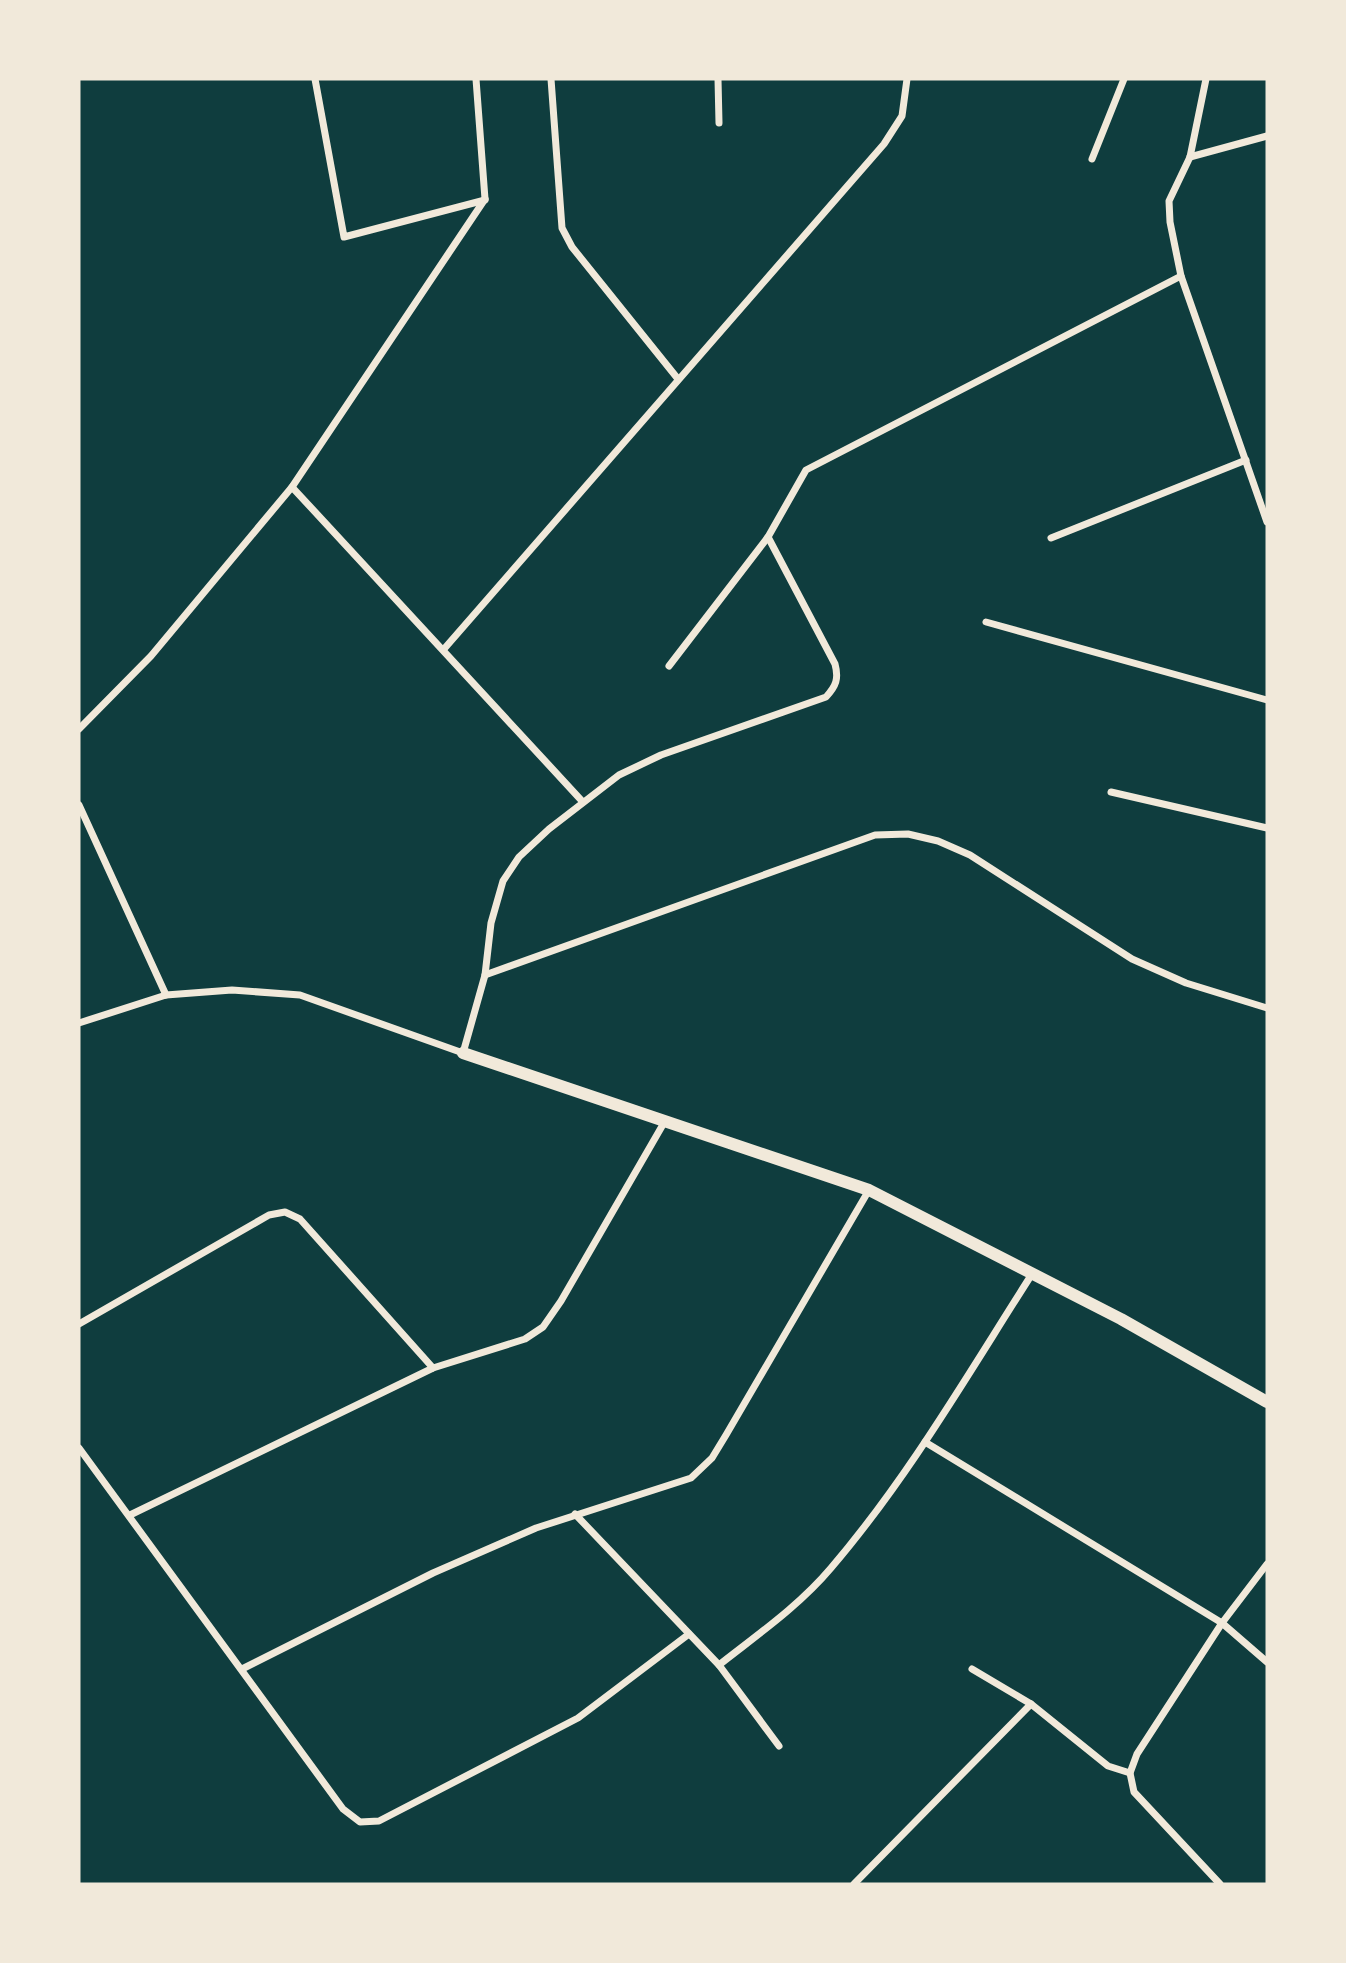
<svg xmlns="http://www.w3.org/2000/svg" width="1346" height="1963" font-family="'Fira Sans',sans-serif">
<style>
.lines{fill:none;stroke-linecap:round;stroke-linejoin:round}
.minor{stroke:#f1e9da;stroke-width:7}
.tertiary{stroke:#f1e9da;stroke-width:12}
</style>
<rect width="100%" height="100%" fill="#0f3d3e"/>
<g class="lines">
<g class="minor">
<polyline points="315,79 344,237 485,200"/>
<polyline points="476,79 485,199"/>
<polyline points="551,79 562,228 572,247 678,379"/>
<polyline points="718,79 719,123"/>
<polyline points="1206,79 1190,157 1169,201 1170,222 1181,276 1267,522"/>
<polyline points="1190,157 1267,136"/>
<polyline points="1092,159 1124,79"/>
<polyline points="292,487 583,802"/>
<polyline points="1051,538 1246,460"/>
<polyline points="986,622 1267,700"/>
<polyline points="444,649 884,144 902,116 907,79"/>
<polyline points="669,666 768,537 806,470 1181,276"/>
<polyline points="79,729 151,656 292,487 485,199"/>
<polyline points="1111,792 1267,828"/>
<polyline points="79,805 166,995"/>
<polyline points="485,975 875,835 908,834 938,841 970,855 1132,959 1186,983 1267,1008"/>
<path d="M79,1023L166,995L232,990L300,995L463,1053L485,975L491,923L503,881L519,857L549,829L619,775L661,755L826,697C836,686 839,679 835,664L768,537"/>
<polyline points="79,1324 269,1215 285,1212 300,1219 433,1368"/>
<polyline points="925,1442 1222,1623 1267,1662"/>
<polyline points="79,1448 343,1809 360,1822 379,1821 578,1718 689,1634"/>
<path d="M575,1514L719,1665C757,1635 799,1606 831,1568C908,1478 968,1374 1032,1274"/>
<polyline points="130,1515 433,1368 525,1339 543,1327 561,1301 665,1121"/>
<polyline points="719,1665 779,1746"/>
<polyline points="242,1669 433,1573 536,1528 691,1478 712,1458 726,1435 869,1190"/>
<polyline points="972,1669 1031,1704 1108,1766 1130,1773"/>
<polyline points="854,1884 1031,1704"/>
<polyline points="1220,1884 1134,1792 1130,1773 1137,1754 1222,1623 1267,1564"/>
</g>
<polyline class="tertiary" points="463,1053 869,1190 1121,1319 1267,1402"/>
</g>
<rect width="1346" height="1963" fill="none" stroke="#f1e9da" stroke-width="161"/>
</svg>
